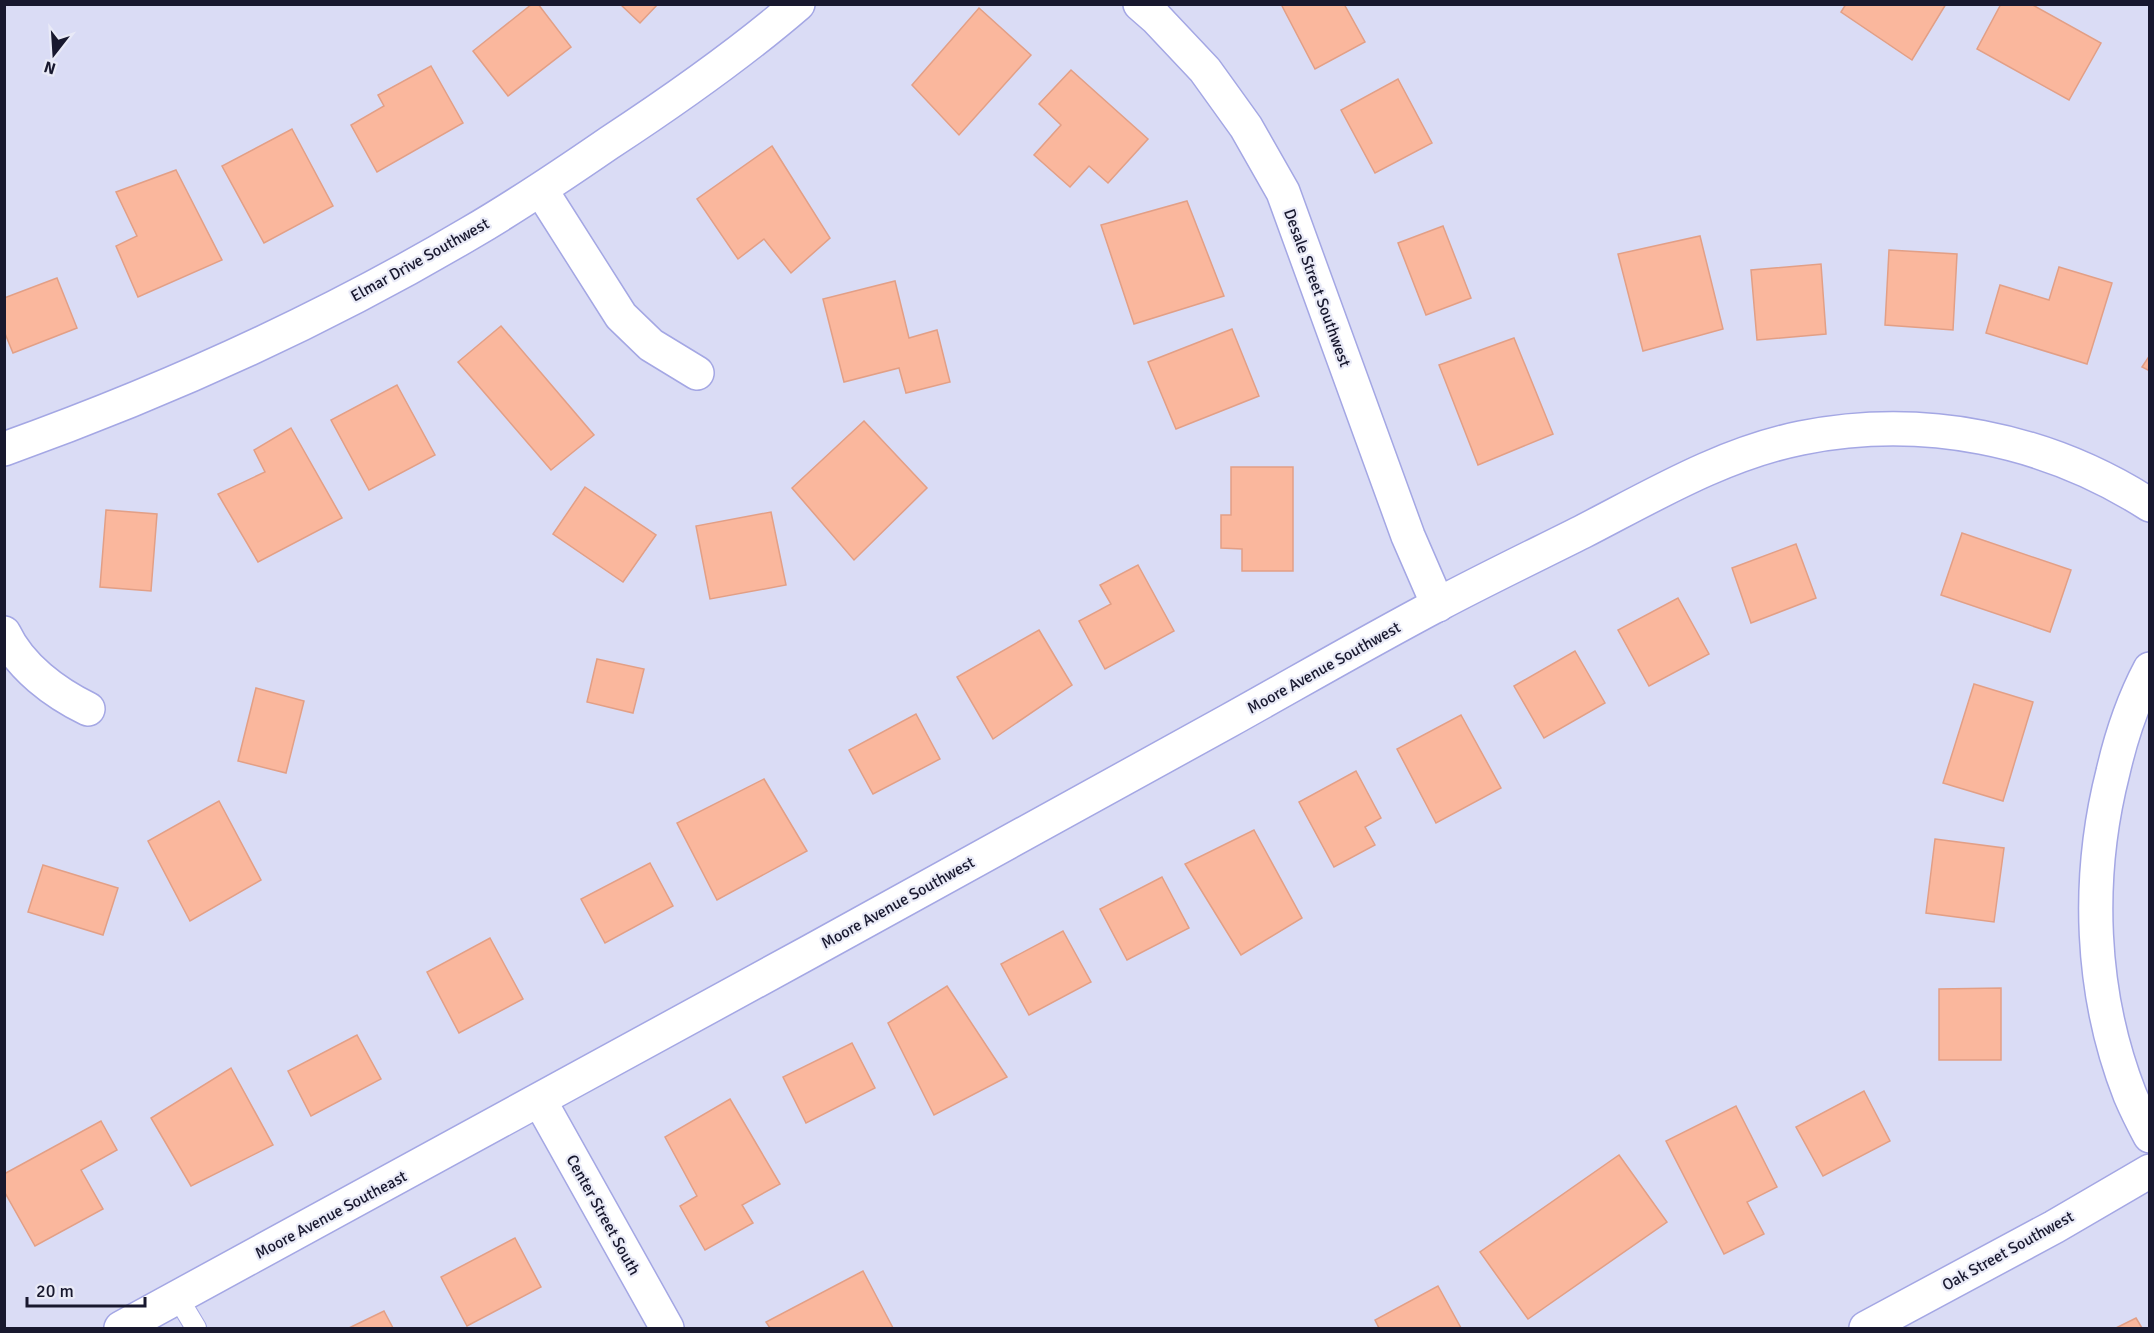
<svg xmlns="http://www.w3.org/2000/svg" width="2154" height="1333" font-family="Signika,sans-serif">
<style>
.building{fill:#fab79d;stroke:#e29f86;stroke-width:1.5}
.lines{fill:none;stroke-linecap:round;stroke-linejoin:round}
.lane-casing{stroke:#a4a7e4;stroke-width:22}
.street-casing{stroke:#a4a7e4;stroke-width:36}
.secondary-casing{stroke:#a4a7e4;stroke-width:36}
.lane{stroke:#fff;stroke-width:20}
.street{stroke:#fff;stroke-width:33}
.secondary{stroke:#fff;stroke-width:33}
.labels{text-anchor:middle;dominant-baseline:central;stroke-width:4.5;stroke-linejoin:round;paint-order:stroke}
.street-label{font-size:16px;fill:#18182e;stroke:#e9eaf7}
</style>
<rect width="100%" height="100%" fill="#dadcf5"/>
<g class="building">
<polygon points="532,4 538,4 571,47 508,96 473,51"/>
<polygon points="620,4 658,4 640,23"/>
<polygon points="1281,4 1344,4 1365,42 1315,69"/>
<polygon points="1846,4 1946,4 1912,60 1841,12"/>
<polygon points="2001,4 2031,4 2101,43 2069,100 1977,49"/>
<polygon points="979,8 1031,55 959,135 912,85"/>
<polygon points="431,66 463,123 377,172 351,125 384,106 378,95"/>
<polygon points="1071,70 1148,139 1108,183 1089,166 1070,187 1034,155 1061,125 1039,104"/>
<polygon points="1398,79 1432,143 1375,173 1341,110"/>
<polygon points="292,129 333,206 264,243 222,166"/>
<polygon points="772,146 830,238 791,273 764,239 738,259 697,199"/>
<polygon points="176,170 222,260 138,297 116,246 137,236 116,192"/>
<polygon points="1187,201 1224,296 1134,324 1101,225"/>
<polygon points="1443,226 1471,298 1426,315 1398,243"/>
<polygon points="1700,236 1723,329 1643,351 1618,254"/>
<polygon points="1889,250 1957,254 1953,330 1885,325"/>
<polygon points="1821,264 1826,334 1757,340 1751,270"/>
<polygon points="2059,267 2112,283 2087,364 1986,333 2000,285 2049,300"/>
<polygon points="57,278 77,328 13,353 4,331 4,298"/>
<polygon points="895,281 909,338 937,330 950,382 906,393 899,368 844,382 823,299"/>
<polygon points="501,326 594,435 551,470 458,362"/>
<polygon points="1232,329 1259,396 1176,429 1148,362"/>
<polygon points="1514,338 1553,434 1478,465 1439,365"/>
<polygon points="2150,355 2150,371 2142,367"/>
<polygon points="397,385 435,455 369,490 331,420"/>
<polygon points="864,421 927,488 854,560 792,488"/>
<polygon points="291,428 342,518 258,562 218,494 265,472 254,450"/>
<polygon points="1231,467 1293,467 1293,571 1242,571 1242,549 1221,548 1221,515 1231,515"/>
<polygon points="585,487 656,535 623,582 553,534"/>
<polygon points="106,510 157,514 151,591 100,587"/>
<polygon points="771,512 786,585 710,599 696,526"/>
<polygon points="1962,533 2071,570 2050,632 1941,595"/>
<polygon points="1796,544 1816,598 1751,623 1732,568"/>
<polygon points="1138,565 1174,631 1105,669 1079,621 1111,604 1100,585"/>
<polygon points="1678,598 1709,654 1649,686 1618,630"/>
<polygon points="1039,630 1072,685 993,739 957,677"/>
<polygon points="1575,651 1605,703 1544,738 1514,686"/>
<polygon points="597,659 644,669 633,713 587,702"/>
<polygon points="1974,684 2033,702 2003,801 1943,783"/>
<polygon points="256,688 304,701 286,773 238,761"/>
<polygon points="916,714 940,759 873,794 849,750"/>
<polygon points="1461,715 1501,788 1436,823 1397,749"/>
<polygon points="1356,771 1381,818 1365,827 1375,845 1334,867 1299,802"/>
<polygon points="764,779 807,851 717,900 677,823"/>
<polygon points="219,801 261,880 190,921 148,841"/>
<polygon points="1254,830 1302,918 1241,955 1185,864"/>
<polygon points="1935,839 2004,848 1994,922 1926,913"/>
<polygon points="650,863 673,906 605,943 581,899"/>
<polygon points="43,865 118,888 103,935 28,912"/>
<polygon points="1162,877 1189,928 1127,960 1100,909"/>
<polygon points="1063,931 1091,982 1029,1015 1001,964"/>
<polygon points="490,938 523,999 459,1033 427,972"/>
<polygon points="947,986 1007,1077 934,1115 888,1023"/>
<polygon points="2001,988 2001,1060 1939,1060 1939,989"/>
<polygon points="357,1035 381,1079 311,1116 288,1071"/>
<polygon points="852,1043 875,1088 806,1123 783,1077"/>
<polygon points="231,1068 273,1145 191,1186 151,1118"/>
<polygon points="1864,1091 1890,1141 1823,1176 1796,1127"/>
<polygon points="730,1099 780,1184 742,1205 753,1223 705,1250 680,1206 697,1196 665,1137"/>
<polygon points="1736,1106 1777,1187 1747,1202 1764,1234 1724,1254 1666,1141"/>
<polygon points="101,1121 117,1150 81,1170 103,1209 35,1246 4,1191 4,1174"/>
<polygon points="1619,1155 1667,1222 1528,1319 1480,1252"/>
<polygon points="515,1238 541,1287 467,1326 441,1277"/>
<polygon points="863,1271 893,1328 770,1328 766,1322"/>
<polygon points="1438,1286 1461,1328 1379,1328 1375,1320"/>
<polygon points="384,1311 393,1328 349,1328"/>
<polygon points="2136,1318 2142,1328 2116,1328"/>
</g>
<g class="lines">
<defs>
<polyline id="lane" points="178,1298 196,1328"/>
<g id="street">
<polyline points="1140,4 1156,18 1205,70 1246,127 1283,192 1408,536 1438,605"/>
<polyline points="541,190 621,316 651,345 697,373"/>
<path d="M4,449C166,391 323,320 470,233C518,205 564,174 609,143C673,101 740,54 798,4"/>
<path d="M4,633C20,667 55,693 88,709"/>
<polyline points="540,1101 667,1328"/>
<path d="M121,1328C492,1127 861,924 1230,720C1300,681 1369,641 1439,604C1486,579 1534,556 1582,532C1652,496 1722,454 1801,438C1922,414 2046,438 2150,505"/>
<polyline points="1866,1328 2054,1227 2150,1171"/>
</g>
<path id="secondary" d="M2150,669C2133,701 2121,737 2113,772C2086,878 2090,993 2130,1095C2136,1109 2143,1123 2150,1136"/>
</defs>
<use href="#lane" class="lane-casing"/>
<use href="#street" class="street-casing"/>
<use href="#secondary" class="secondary-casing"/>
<use href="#lane" class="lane"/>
<use href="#street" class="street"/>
<use href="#secondary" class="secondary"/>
</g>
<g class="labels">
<g class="street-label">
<text transform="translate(420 260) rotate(-29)">Elmar Drive Southwest</text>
<text transform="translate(1317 288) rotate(70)">Desale Street Southwest</text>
<text transform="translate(1324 668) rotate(-29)">Moore Avenue Southwest</text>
<text transform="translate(898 903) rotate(-29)">Moore Avenue Southwest</text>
<text transform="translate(331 1215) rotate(-28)">Moore Avenue Southeast</text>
<text transform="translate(603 1215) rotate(61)">Center Street South</text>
<text transform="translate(2008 1251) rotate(-29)">Oak Street Southwest</text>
</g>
</g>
<rect width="2154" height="1333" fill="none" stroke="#18182e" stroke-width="12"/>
<g transform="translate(54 54) rotate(197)" stroke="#e9eaf7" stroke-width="4.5" paint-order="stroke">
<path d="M0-4.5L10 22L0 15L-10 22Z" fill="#18182e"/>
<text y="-9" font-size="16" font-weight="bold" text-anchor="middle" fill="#18182e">N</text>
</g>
<path d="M27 1297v9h118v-9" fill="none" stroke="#18182e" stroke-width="3"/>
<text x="36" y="1297" font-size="18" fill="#18182e" stroke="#e9eaf7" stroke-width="4.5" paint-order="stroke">20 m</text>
</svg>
